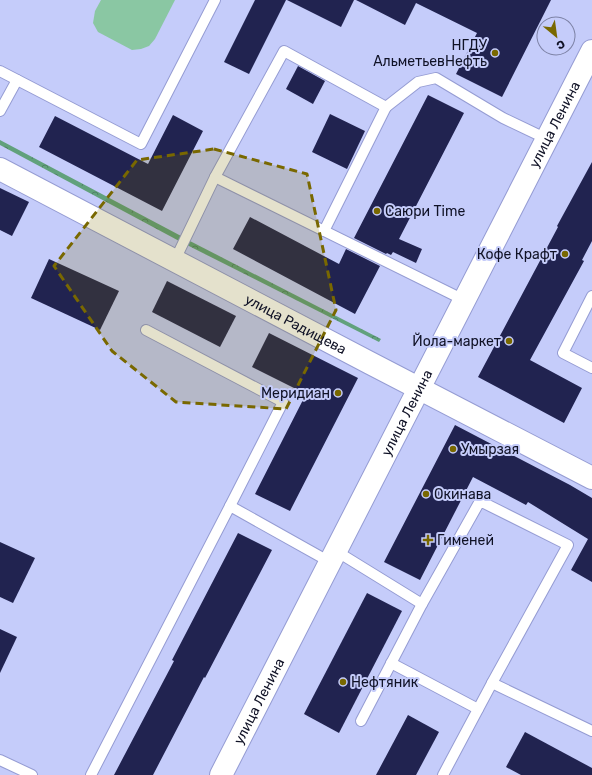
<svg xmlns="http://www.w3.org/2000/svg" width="592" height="775" font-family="Rubik,sans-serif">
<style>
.forest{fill:url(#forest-crowns)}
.pitch{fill:#8ac7a3}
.building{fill:#212350}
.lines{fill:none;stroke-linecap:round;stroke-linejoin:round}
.lane-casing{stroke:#959cd3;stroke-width:12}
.secondary-casing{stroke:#959cd3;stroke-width:24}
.lane{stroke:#fff;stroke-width:10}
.secondary{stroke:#fff;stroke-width:22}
.marked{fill:#796800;fill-opacity:0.2;stroke:#796800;stroke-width:3;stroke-dasharray:8 5;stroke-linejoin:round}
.poi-dot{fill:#796800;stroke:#c5ccfa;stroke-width:1.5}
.labels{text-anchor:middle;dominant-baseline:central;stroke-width:4;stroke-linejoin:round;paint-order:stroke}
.poi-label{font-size:14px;fill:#101226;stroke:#c5ccfa;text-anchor:start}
.street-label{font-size:14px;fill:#101226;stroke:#c5ccfa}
</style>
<defs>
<pattern id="forest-crowns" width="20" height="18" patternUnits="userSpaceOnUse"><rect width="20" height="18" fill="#61a17c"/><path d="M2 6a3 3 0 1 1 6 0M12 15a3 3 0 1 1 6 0" fill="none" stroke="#4f8265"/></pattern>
</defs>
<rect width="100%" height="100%" fill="#c5ccfa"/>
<g class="forest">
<polygon points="0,140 183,237 181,242 0,145"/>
<polygon points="188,240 381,339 379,342 185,244"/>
</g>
<polygon class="pitch" points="101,0 175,0 155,39 149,46 141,49 132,50 98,32 93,23 95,11"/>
<g class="building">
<polygon points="255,0 286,0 249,74 224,62"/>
<polygon points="287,0 354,0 341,27"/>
<polygon points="356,0 551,0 502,97 456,74 477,33 416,3 405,25"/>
<polygon points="298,66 325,81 313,104 286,89"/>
<polygon points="428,95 464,113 399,239 422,249 416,263 393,252 391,255 387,253 386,254 354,238"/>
<polygon points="330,114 365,131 347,169 312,152"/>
<polygon points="173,115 203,131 162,211 39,147 55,116 148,164"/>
<polygon points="592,162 592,241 582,260 584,261 530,360 582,388 564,423 478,377 558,227 557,226"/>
<polygon points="0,188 29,202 12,236 0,230"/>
<polygon points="250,217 339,264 346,249 380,266 355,314 233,249"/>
<polygon points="49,259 119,291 100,330 31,298"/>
<polygon points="167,281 236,316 220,347 152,312"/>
<polygon points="269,333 358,378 290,511 255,494 306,394 252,367"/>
<polygon points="455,425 570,485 592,498 592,582 571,570 588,539 528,502 526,505 473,477 420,580 384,562"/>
<polygon points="238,533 272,550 205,678 204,677 153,775 114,775 174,661 172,660"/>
<polygon points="0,542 35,558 13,603 0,597"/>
<polygon points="367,593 402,611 339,733 304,714"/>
<polygon points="0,629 17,637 0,673"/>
<polygon points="408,715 439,732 416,775 376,775"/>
<polygon points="525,732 592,768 592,775 521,775 506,767"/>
</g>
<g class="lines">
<defs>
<g id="lane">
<polyline points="0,71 141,144 215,0"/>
<polyline points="0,111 17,80"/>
<polyline points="215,177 284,51 386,107 418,82 436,78 503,118 547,139"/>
<polyline points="324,231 386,107"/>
<polyline points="175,260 215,177 464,300"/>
<polyline points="592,296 563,353 592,368"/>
<polyline points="146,330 283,402 230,506"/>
<polyline points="336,551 422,604 480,501 568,545 492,683 592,731"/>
<polyline points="391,663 478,709"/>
<polyline points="361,721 422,604"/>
<polyline points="0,760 32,775"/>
<polyline points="91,775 230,506 330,562"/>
<polyline points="443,775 492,683"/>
</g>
<g id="secondary">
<path id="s1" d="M0,169L370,363L592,478"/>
<path id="s2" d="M221,775L592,51"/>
</g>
</defs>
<use href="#lane" class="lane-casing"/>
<use href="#secondary" class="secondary-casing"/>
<use href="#lane" class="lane"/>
<use href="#secondary" class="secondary"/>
</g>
<path class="marked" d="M214,149L307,174L336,310L286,409L176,402L112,351L54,266L137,160Z"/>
<g class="poi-dot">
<circle cx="495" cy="53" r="4"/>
<circle cx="377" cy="211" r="4"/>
<circle cx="565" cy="254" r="4"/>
<circle cx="509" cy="341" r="4"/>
<circle cx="338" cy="393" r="4"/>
<circle cx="453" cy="449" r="4"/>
<circle cx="426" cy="494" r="4"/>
<path d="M426 534h4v4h4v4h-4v4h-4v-4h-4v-4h4z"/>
<circle cx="343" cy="682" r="4"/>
</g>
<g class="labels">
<g class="poi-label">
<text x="487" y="45" text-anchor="end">НГДУ<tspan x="487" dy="16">АльметьевНефть</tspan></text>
<text x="385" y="211">Саюри Time</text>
<text x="557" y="254" text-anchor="end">Кофе Крафт</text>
<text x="501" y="341" text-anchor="end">Йола-маркет</text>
<text x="330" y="393" text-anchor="end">Меридиан</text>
<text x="461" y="449">Умырзая</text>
<text x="434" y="494">Окинава</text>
<text x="437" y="540">Гименей</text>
<text x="351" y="682">Нефтяник</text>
</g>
<g class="street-label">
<text stroke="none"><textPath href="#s2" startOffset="731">улица Ленина</textPath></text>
<text stroke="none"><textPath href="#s1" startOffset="334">улица Радищева</textPath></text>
<text stroke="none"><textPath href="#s2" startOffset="407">улица Ленина</textPath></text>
<text stroke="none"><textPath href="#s2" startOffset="83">улица Ленина</textPath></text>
</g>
</g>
<g transform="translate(556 36) rotate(151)"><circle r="19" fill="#c5ccfa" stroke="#7d82a5"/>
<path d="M0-3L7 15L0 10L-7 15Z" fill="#796800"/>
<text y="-6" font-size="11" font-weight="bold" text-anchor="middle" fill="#101226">С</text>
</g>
</svg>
